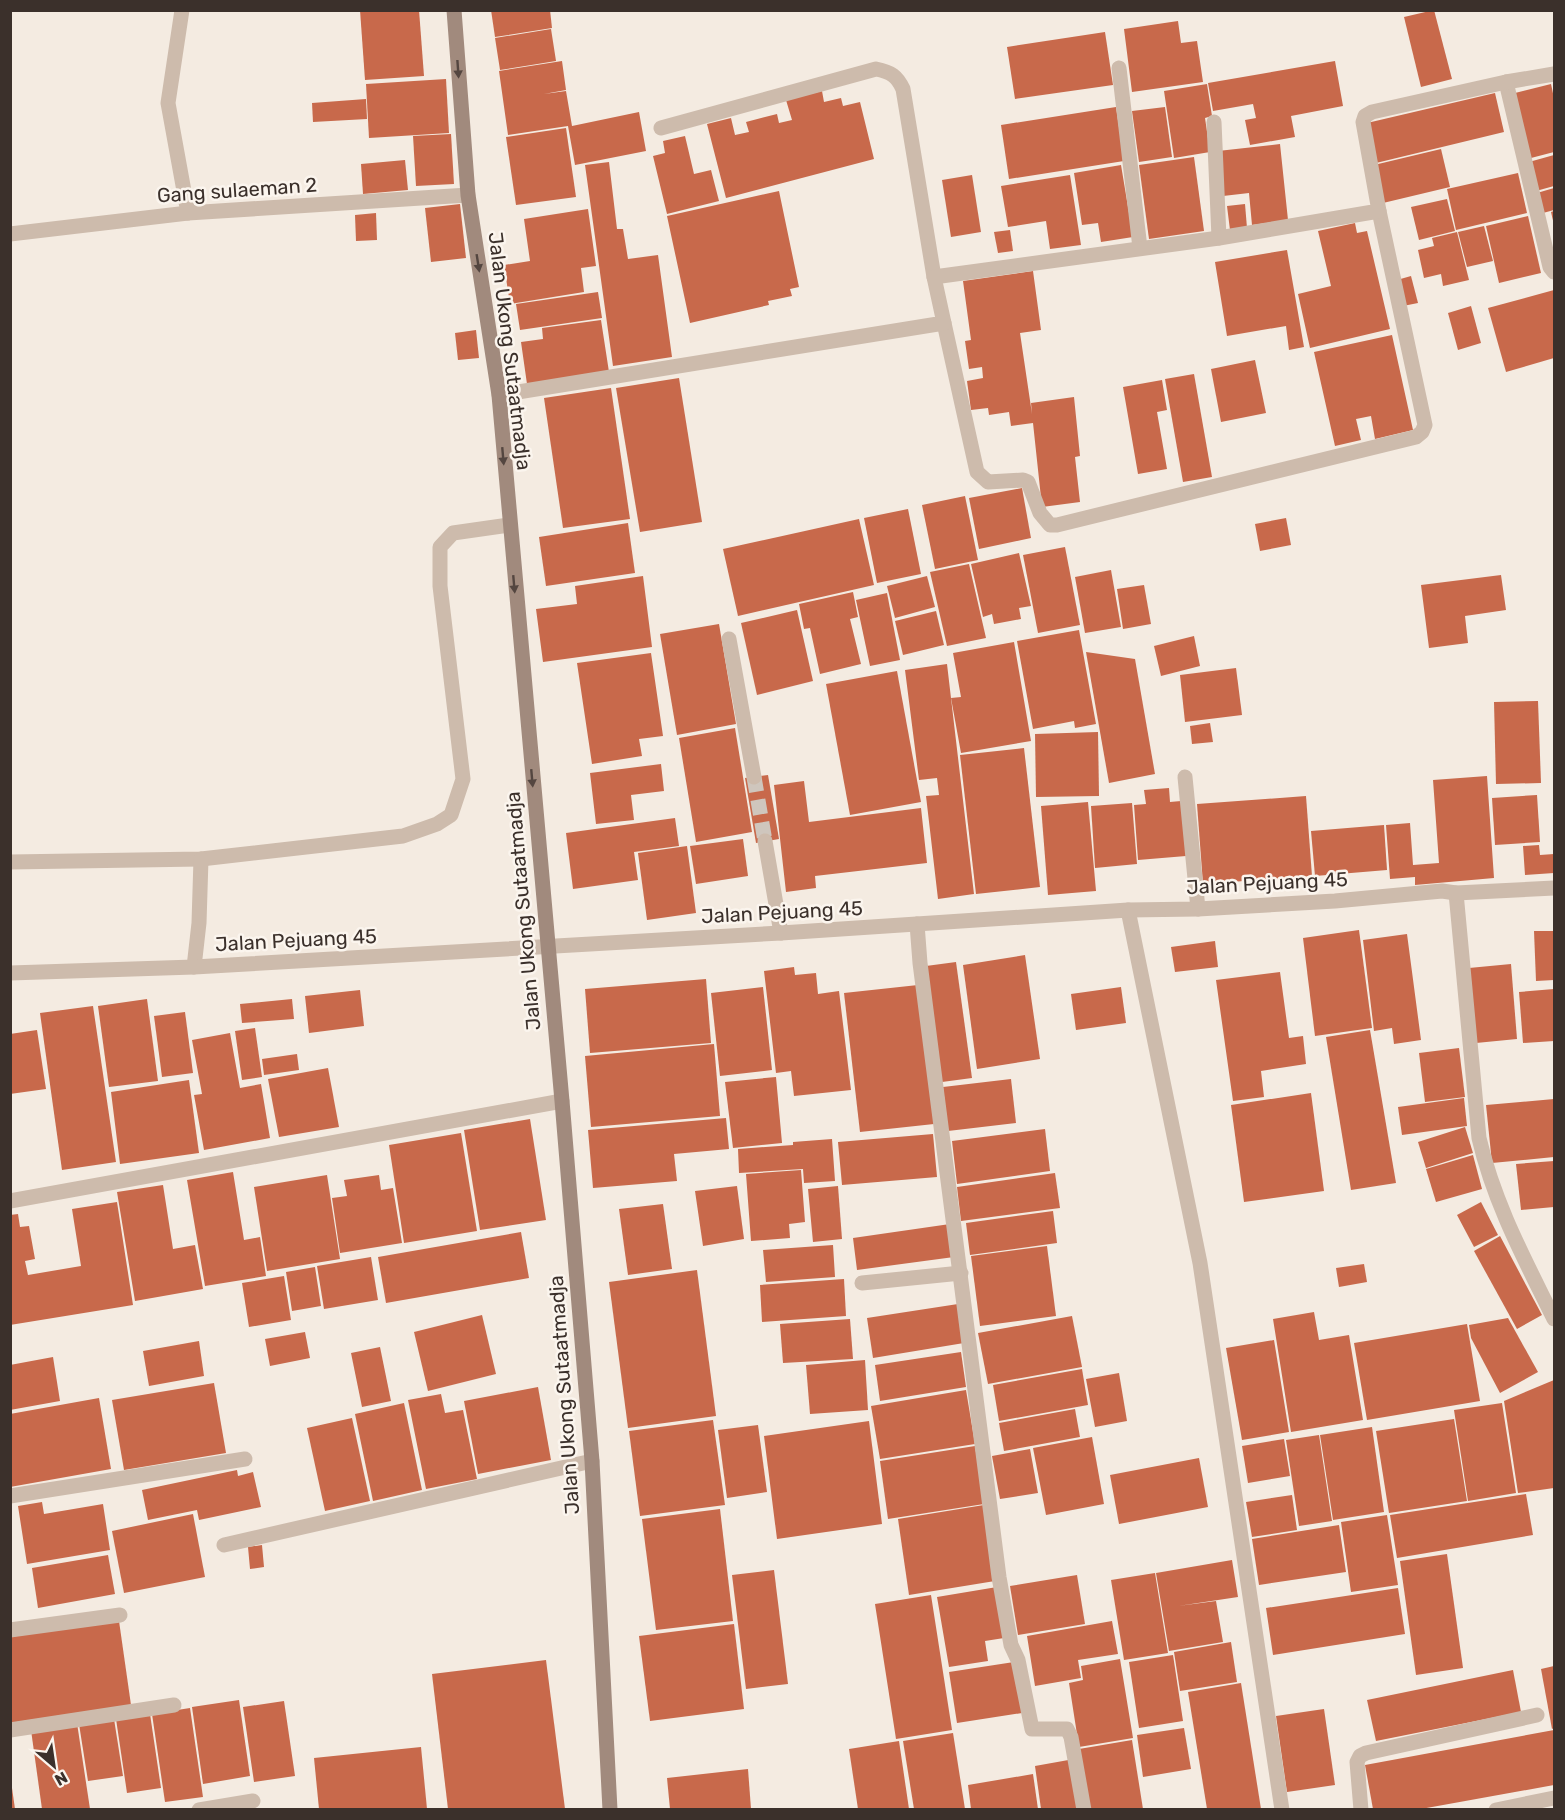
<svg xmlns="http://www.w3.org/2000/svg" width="1565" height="1820" font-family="Rubik,sans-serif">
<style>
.building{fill:#c8694b}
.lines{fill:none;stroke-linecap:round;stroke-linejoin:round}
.minor-tunnel{stroke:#cfc6bd;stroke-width:15;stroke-dasharray:15 8;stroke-linecap:butt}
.minor{stroke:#cdbbac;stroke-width:15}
.tertiary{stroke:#cdbbac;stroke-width:15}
.secondary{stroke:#a18a7d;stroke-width:15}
.oneway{fill:#544640}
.labels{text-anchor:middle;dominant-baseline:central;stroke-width:5;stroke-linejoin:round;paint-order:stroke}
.street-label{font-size:20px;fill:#3b302b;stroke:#fbf5ee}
</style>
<rect width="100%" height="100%" fill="#f4ebe1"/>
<g class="building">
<polygon points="360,10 419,10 424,76 365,80"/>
<polygon points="491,10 550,10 552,28 495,37"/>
<polygon points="1434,10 1452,79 1421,87 1404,17"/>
<polygon points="1178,21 1181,43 1197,41 1203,82 1132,92 1124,29"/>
<polygon points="551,29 556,61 500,70 495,38"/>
<polygon points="1105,32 1113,85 1015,99 1007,47"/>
<polygon points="562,61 566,90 544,94 566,91 572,126 639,112 646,151 575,165 568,126 508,135 499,71"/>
<polygon points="1335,61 1343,106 1291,116 1295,137 1250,145 1245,120 1256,118 1253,104 1213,111 1208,83"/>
<polygon points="446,79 449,133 369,138 366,84"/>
<polygon points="1207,84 1212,116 1205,118 1210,152 1174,158 1164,91"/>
<polygon points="1551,84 1554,98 1554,152 1531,158 1515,93"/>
<polygon points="822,91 824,102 841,98 843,106 860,102 874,159 726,198 707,124 731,118 735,135 749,132 746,122 777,114 779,123 792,120 786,100"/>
<polygon points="1495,93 1504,132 1376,163 1367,123"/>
<polygon points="366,99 367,119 313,122 312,103"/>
<polygon points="1116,107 1124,161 1009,179 1001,125"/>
<polygon points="1165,107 1172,157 1139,162 1132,111"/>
<polygon points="566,128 576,197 516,205 506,137"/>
<polygon points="451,134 454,184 416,186 413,136"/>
<polygon points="685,136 694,174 711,170 719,201 667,214 653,156 665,153 663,141"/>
<polygon points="1280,144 1288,220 1252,225 1249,193 1223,196 1218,151"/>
<polygon points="1441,149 1450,187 1383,203 1374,165"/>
<polygon points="1554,155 1554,186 1536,191 1529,162"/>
<polygon points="1194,157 1204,231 1149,239 1139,165"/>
<polygon points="405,160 408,190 363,194 361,164"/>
<polygon points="609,162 617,229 623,229 628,259 658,255 672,357 613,366 585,165"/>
<polygon points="1121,165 1133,237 1101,242 1098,223 1082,225 1074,173"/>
<polygon points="1518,173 1527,213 1456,230 1447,189"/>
<polygon points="972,175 981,232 951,237 942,180"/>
<polygon points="1070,175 1081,245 1050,249 1046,221 1008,227 1001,186"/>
<polygon points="1554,188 1554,210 1543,213 1537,193"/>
<polygon points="779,191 799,287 790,289 792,296 768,301 769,305 690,323 667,216"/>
<polygon points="1447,199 1455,231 1419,240 1411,207"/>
<polygon points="460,204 466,258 431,262 425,208"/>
<polygon points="1245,204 1247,228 1230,230 1227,206"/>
<polygon points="588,209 596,266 581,268 584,292 510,304 504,265 530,261 524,219"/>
<polygon points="1554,211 1554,225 1551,212"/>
<polygon points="376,213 377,240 356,241 355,215"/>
<polygon points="1528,216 1541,273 1499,283 1486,226"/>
<polygon points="1355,223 1357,233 1367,231 1390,329 1310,348 1298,294 1331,286 1318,231"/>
<polygon points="1484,226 1493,261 1467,267 1458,232"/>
<polygon points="1010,230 1013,251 998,253 994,232"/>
<polygon points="1457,232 1469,280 1443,286 1441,274 1424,278 1418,250 1434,246 1432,238"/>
<polygon points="1287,250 1304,347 1289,350 1286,326 1227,336 1215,262"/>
<polygon points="1033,271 1041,330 1020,333 1032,414 1031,403 1074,397 1080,456 1075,457 1080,502 1042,507 1033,423 1011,426 1009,412 989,415 988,408 971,410 967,381 983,378 982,367 969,369 965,341 971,340 963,281"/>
<polygon points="1411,276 1418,303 1403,306 1397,280"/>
<polygon points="1554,290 1554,358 1506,372 1488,308"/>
<polygon points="598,292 602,318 520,330 516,304"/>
<polygon points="1471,306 1481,343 1458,350 1448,313"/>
<polygon points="601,320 609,372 527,384 521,342 543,339 542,328"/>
<polygon points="476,330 479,358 458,360 455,333"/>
<polygon points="1392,335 1413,430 1375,439 1371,416 1356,419 1361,440 1335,446 1314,352"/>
<polygon points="1255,360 1266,413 1221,422 1211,369"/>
<polygon points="1194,374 1212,477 1183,482 1165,379"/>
<polygon points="679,378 702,522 640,532 616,388"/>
<polygon points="1162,380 1167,410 1157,412 1167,469 1138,474 1123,387"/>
<polygon points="611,388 630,519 563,528 544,398"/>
<polygon points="1022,488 1031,538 979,549 969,498"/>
<polygon points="965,496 978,560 935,569 922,505"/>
<polygon points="908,509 921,574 877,583 864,518"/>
<polygon points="1286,518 1291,545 1260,551 1255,524"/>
<polygon points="859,519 874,585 738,616 723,549"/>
<polygon points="628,523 635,573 546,586 539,537"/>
<polygon points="1065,547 1080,625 1038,633 1023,555"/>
<polygon points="1019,553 1031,606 1019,608 1021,619 994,624 992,614 983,617 971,564"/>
<polygon points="969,564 986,638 947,646 930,572"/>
<polygon points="1111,570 1121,627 1085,633 1075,577"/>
<polygon points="1501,575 1506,610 1465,616 1468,643 1429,648 1421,585"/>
<polygon points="643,576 652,647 543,662 536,609 577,604 575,586"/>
<polygon points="927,576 935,607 895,618 887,586"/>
<polygon points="1144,585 1151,624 1123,629 1117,589"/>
<polygon points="853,592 858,617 850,619 861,664 820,674 810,628 804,629 799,604"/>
<polygon points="887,593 900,660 870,666 856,600"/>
<polygon points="797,610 813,681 757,695 741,623"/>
<polygon points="936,611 944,645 903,655 895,621"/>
<polygon points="719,624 736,724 677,735 660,634"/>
<polygon points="1079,630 1096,724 1075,728 1074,721 1033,729 1017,641"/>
<polygon points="1194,636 1200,666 1161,676 1154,646"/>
<polygon points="1014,642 1031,741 961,753 951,698 961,697 953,653"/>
<polygon points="1086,652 1135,659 1155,774 1109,783"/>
<polygon points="651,653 663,736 639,739 642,756 592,764 577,663"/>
<polygon points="947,664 974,894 938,899 926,796 939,795 937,778 919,780 905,670"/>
<polygon points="1236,668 1242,715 1185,722 1180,675"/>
<polygon points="897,671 921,802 850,815 826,684"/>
<polygon points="1538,701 1541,783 1496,784 1494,702"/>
<polygon points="1210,723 1213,742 1192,744 1190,726"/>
<polygon points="735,728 752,832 696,842 679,738"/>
<polygon points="1098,732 1099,796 1036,797 1035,734"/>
<polygon points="1024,748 1040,887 976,894 960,755"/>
<polygon points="661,764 664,791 631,795 634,820 596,824 590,773"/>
<polygon points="768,775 779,839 756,843 745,778"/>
<polygon points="1487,776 1494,878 1415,885 1415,877 1390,879 1386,825 1410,823 1413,865 1439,863 1433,780"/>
<polygon points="804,781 809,822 921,808 927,863 815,876 816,888 786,892 774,785"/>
<polygon points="1169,788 1170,802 1181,801 1186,856 1138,860 1134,805 1146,804 1144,790"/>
<polygon points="1537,795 1540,842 1495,845 1492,798"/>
<polygon points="1306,796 1312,876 1203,884 1197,804"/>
<polygon points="1088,802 1096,891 1048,895 1041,806"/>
<polygon points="1132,803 1137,864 1095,868 1091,806"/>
<polygon points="675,818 679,846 634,852 638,880 573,889 566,833"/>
<polygon points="1384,825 1387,870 1315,876 1311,831"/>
<polygon points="743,839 748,876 696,884 690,846"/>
<polygon points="1539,845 1540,855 1554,854 1554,873 1525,875 1523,846"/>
<polygon points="687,846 696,913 647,920 638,853"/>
<polygon points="1359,930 1372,1028 1315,1036 1303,938"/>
<polygon points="1534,931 1554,931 1554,980 1536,981"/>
<polygon points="1407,934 1421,1040 1394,1044 1392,1028 1374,1031 1363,940"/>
<polygon points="1215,941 1218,967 1175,972 1171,947"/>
<polygon points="1025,955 1040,1059 977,1069 963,965"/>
<polygon points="956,962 972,1078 942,1082 926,966"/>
<polygon points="1511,964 1517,1039 1476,1043 1469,968"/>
<polygon points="794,967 795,975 816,973 818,994 839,991 851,1090 794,1096 791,1071 776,1073 764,971"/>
<polygon points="1280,972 1289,1038 1303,1036 1306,1064 1261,1071 1264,1097 1233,1101 1216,980"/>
<polygon points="706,979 711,1043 590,1053 585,989"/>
<polygon points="918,985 934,1124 860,1132 844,993"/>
<polygon points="763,987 772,1070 720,1076 711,993"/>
<polygon points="1121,987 1126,1023 1076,1030 1071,994"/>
<polygon points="1554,989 1554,1041 1523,1043 1519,992"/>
<polygon points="360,990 364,1026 309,1033 305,996"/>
<polygon points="147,999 158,1081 109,1087 98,1006"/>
<polygon points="292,999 294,1019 242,1023 240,1004"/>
<polygon points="93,1006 116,1162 62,1170 40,1013"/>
<polygon points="185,1012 193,1073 162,1077 154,1016"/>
<polygon points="255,1028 262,1077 242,1080 235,1031"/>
<polygon points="37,1030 46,1089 10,1094 10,1034"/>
<polygon points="1370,1030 1396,1183 1351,1190 1326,1037"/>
<polygon points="230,1033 240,1088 261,1084 270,1138 204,1150 194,1095 202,1094 192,1040"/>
<polygon points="714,1044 720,1116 591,1127 585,1056"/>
<polygon points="1459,1048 1465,1097 1425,1102 1419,1053"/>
<polygon points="297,1054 299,1070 264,1075 262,1059"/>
<polygon points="328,1068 339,1127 279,1137 268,1079"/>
<polygon points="776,1077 782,1143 733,1148 725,1082"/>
<polygon points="1011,1079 1016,1123 948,1131 943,1087"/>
<polygon points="189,1080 199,1153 120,1164 111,1092"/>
<polygon points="1311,1093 1324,1191 1244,1202 1231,1105"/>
<polygon points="1464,1098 1467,1126 1402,1135 1398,1107"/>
<polygon points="1554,1099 1554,1157 1492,1163 1486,1105"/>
<polygon points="726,1118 729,1149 674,1154 677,1181 593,1188 588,1130"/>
<polygon points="530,1119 546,1220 480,1230 464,1130"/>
<polygon points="1465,1127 1473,1153 1426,1168 1418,1142"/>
<polygon points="1045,1129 1050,1171 957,1184 952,1141"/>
<polygon points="461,1133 477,1231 404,1243 389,1145"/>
<polygon points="933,1134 937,1177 842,1185 838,1142"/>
<polygon points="832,1139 835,1181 804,1183 803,1169 739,1173 738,1149 793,1145 793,1142"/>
<polygon points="1473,1155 1482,1189 1436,1202 1426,1169"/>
<polygon points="1554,1161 1554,1207 1521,1210 1516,1164"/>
<polygon points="801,1170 805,1222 789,1224 790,1238 751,1241 746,1174"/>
<polygon points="233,1172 244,1240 260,1237 266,1276 205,1286 187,1180"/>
<polygon points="1055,1173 1060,1208 961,1221 957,1187"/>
<polygon points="327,1175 340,1259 267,1271 254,1187"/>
<polygon points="379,1175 381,1190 393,1188 402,1243 340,1253 332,1198 347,1196 344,1180"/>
<polygon points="163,1185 173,1249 195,1245 203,1289 135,1301 117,1192"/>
<polygon points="737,1186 744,1239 703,1246 695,1191"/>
<polygon points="838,1186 842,1239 813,1242 808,1189"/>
<polygon points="117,1202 133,1305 10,1325 10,1215 18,1214 20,1227 29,1226 35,1259 25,1261 28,1275 81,1266 72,1209"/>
<polygon points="1481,1202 1498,1235 1474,1247 1457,1215"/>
<polygon points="663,1204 672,1269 628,1275 619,1209"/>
<polygon points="1053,1211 1057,1243 970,1255 966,1223"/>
<polygon points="950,1224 954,1257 857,1270 853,1238"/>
<polygon points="521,1232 529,1278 386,1303 378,1257"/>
<polygon points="1500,1236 1542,1315 1517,1329 1474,1251"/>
<polygon points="833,1245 835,1277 766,1282 763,1250"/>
<polygon points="1047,1246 1056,1316 980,1326 971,1256"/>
<polygon points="371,1257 378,1300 324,1309 317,1266"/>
<polygon points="1364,1264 1367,1282 1339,1287 1336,1268"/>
<polygon points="315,1267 321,1306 292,1311 286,1272"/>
<polygon points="697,1270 716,1416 628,1428 609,1282"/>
<polygon points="284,1276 291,1320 249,1327 242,1283"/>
<polygon points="844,1279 846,1316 762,1322 760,1285"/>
<polygon points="958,1304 964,1343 873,1358 867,1318"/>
<polygon points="1314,1312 1319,1340 1349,1335 1363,1420 1291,1432 1273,1319"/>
<polygon points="482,1315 496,1374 428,1391 414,1332"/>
<polygon points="1072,1316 1082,1367 988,1384 978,1333"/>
<polygon points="1508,1318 1538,1372 1500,1393 1471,1338 1469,1325"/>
<polygon points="850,1319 853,1359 783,1363 780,1324"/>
<polygon points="1467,1324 1480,1401 1367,1420 1354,1343"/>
<polygon points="305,1332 310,1358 270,1366 265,1339"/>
<polygon points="1274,1340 1289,1432 1242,1440 1226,1348"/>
<polygon points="199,1341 204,1376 149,1386 143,1351"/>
<polygon points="380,1347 391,1401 362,1407 351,1353"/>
<polygon points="961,1352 966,1387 880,1401 875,1365"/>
<polygon points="53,1357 60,1401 10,1410 10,1365"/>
<polygon points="865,1360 868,1410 810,1414 806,1365"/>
<polygon points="1082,1369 1088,1405 999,1421 993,1385"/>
<polygon points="1119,1373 1127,1421 1095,1427 1086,1379"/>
<polygon points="1554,1380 1554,1488 1518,1493 1504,1401"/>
<polygon points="214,1383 226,1453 124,1470 112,1400"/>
<polygon points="538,1387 551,1460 478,1474 464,1401"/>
<polygon points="966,1390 975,1444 880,1459 871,1406"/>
<polygon points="441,1394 445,1413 463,1410 477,1479 426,1489 408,1400"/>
<polygon points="99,1398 111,1469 10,1487 10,1414"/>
<polygon points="404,1403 422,1490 373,1501 355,1414"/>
<polygon points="1502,1403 1516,1493 1468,1501 1454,1410"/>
<polygon points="1075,1409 1080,1437 1004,1451 999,1423"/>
<polygon points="352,1418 370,1501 325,1511 307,1428"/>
<polygon points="1454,1419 1467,1501 1389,1513 1376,1431"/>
<polygon points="713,1420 725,1505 640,1516 629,1431"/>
<polygon points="869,1421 882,1524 777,1539 764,1436"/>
<polygon points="758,1425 767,1492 727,1498 718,1430"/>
<polygon points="1372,1427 1384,1512 1333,1520 1320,1435"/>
<polygon points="1319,1435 1332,1521 1299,1526 1286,1440"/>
<polygon points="1092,1437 1104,1504 1046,1515 1033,1448"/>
<polygon points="1284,1439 1290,1476 1248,1483 1242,1446"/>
<polygon points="975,1446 984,1504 888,1519 880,1461"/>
<polygon points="1030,1449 1038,1493 1000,1499 992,1456"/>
<polygon points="1199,1458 1208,1507 1119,1524 1110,1475"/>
<polygon points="237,1470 238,1476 253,1472 261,1507 199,1520 197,1510 148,1520 142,1490"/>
<polygon points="1526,1494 1533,1535 1397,1558 1390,1515"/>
<polygon points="1292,1495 1297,1530 1252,1537 1246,1502"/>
<polygon points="42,1502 44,1514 103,1504 110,1550 27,1564 18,1506"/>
<polygon points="984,1505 995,1581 909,1595 898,1519"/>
<polygon points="720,1509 733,1621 656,1630 642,1519"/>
<polygon points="193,1514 205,1577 124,1593 112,1531"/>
<polygon points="1387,1515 1398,1585 1351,1592 1341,1522"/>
<polygon points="1339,1525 1346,1572 1259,1585 1252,1539"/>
<polygon points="262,1545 264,1567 250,1569 248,1547"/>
<polygon points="1447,1554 1463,1668 1416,1675 1400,1561"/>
<polygon points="108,1555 115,1594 38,1608 32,1568"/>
<polygon points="1232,1560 1238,1597 1178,1606 1216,1601 1223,1642 1169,1651 1156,1573"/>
<polygon points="774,1570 788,1684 746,1689 732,1575"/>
<polygon points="1155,1573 1168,1653 1124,1660 1111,1580"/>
<polygon points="1077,1575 1085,1624 1018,1635 1010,1586"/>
<polygon points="997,1587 1004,1638 985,1641 988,1661 949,1667 937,1597"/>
<polygon points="1398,1588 1405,1634 1273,1655 1266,1608"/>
<polygon points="931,1595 952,1730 896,1739 875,1604"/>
<polygon points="119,1621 131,1705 10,1723 10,1637"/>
<polygon points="1112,1621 1118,1654 1078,1660 1081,1678 1035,1686 1027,1636"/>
<polygon points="734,1624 744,1709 650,1721 639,1636"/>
<polygon points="1231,1642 1237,1682 1180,1691 1174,1652"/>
<polygon points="1173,1655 1183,1721 1139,1728 1129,1662"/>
<polygon points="1120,1659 1133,1738 1079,1747 1069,1683 1083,1680 1081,1666"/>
<polygon points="546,1660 565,1809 448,1809 432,1674"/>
<polygon points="1014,1662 1022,1713 957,1723 949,1672"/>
<polygon points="1554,1666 1554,1728 1552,1729 1541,1669"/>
<polygon points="1513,1670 1521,1712 1376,1741 1367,1700"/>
<polygon points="1241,1683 1261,1809 1207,1809 1188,1692"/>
<polygon points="239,1700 250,1776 203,1784 192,1707"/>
<polygon points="284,1701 295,1776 254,1782 243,1707"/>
<polygon points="190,1708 203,1797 165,1802 152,1714"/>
<polygon points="1324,1709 1335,1785 1287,1792 1276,1716"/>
<polygon points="150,1714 161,1788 127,1793 116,1719"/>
<polygon points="114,1719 123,1776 88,1781 79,1724"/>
<polygon points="77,1723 90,1809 42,1809 31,1730"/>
<polygon points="1184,1728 1191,1769 1143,1777 1137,1735"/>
<polygon points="1554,1730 1554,1785 1421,1809 1373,1809 1365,1765"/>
<polygon points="953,1733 965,1809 914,1809 903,1741"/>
<polygon points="1132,1740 1143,1809 1088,1809 1079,1749"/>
<polygon points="899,1741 909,1809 858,1809 849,1749"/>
<polygon points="421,1747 427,1809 319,1809 314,1758"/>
<polygon points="1074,1759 1082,1809 1041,1809 1035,1766"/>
<polygon points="748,1769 751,1809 670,1809 667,1778"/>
<polygon points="1033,1774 1038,1809 971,1809 968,1785"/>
<polygon points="10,1788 12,1788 15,1809 10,1809"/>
</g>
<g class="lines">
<polyline class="minor-tunnel" points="754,777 765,841"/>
<g class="minor">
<polyline points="182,10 168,103 188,213"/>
<polyline points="1119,68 1140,248"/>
<polyline points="1506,82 1550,267 1554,272"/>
<polyline points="1214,122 1219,238"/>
<path d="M661,128L876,69C891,72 897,76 903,89L934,277"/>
<polyline points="10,234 188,213 468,195"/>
<polyline points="944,323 977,472 988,482 1023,480 1028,482 1040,513 1050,525 1057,525 1416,437 1422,432 1425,425 1379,211"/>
<polyline points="499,395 944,323 934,277 1219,238 1379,211 1363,122 1365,116 1372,112 1506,82 1554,74"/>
<polyline points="729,639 754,777"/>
<polyline points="1185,777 1198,909"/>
<polyline points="765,841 781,933"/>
<polyline points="10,862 201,859 403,836 437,824 451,815 463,779 440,586 440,547 453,533 509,525"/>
<path d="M1456,893L1479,1138C1494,1203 1525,1260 1554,1319"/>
<polyline points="1128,910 1200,1263 1282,1810"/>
<polyline points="917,924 920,963 999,1577 1011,1645 1018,1660 1032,1729 1067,1729 1071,1737 1084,1810"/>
<polyline points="194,967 199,923 201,859"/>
<polyline points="10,1201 562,1101"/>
<polyline points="862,1283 961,1273"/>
<polyline points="10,1496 245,1459"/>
<polyline points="224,1545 592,1461"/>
<polyline points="10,1630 120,1615"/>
<polyline points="10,1730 174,1705"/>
<polyline points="199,1810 253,1801"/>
<polyline points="1361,1810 1357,1762 1360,1756 1366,1753 1537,1715"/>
<polyline points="1496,1810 1554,1798"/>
</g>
<polyline class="tertiary" points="10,973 194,967 781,933 1128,910 1198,909 1335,901 1442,891 1456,893 1554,888"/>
<polyline class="secondary" points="454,10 468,195 499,395 562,1101 592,1461 610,1810"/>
</g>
<defs><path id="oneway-solid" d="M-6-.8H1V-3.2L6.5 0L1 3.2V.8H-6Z" transform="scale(1.5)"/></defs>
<g class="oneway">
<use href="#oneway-solid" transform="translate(458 69) rotate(86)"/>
<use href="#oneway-solid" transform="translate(478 263) rotate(81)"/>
<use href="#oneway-solid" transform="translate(503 456) rotate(85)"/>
<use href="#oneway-solid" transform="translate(514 584) rotate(85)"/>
<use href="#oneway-solid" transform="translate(532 778) rotate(85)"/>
</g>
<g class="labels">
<g class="street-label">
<text transform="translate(237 190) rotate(-4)">Gang sulaeman 2</text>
<text transform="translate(510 351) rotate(83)">Jalan Ukong Sutaatmadja</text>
<text transform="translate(1267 883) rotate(-3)">Jalan Pejuang 45</text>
<text transform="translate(523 911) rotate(-95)">Jalan Ukong Sutaatmadja</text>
<text transform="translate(782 912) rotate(-3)">Jalan Pejuang 45</text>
<text transform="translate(296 940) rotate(-3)">Jalan Pejuang 45</text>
<text transform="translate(564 1395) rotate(-94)">Jalan Ukong Sutaatmadja</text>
</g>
</g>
<rect width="1565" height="1820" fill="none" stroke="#3b302b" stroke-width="24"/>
<g transform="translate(54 1766) rotate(151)" stroke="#fbf5ee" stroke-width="4.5" paint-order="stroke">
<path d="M0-4.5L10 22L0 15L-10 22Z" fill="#3b302b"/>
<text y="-9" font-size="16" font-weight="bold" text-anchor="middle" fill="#3b302b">N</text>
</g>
</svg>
